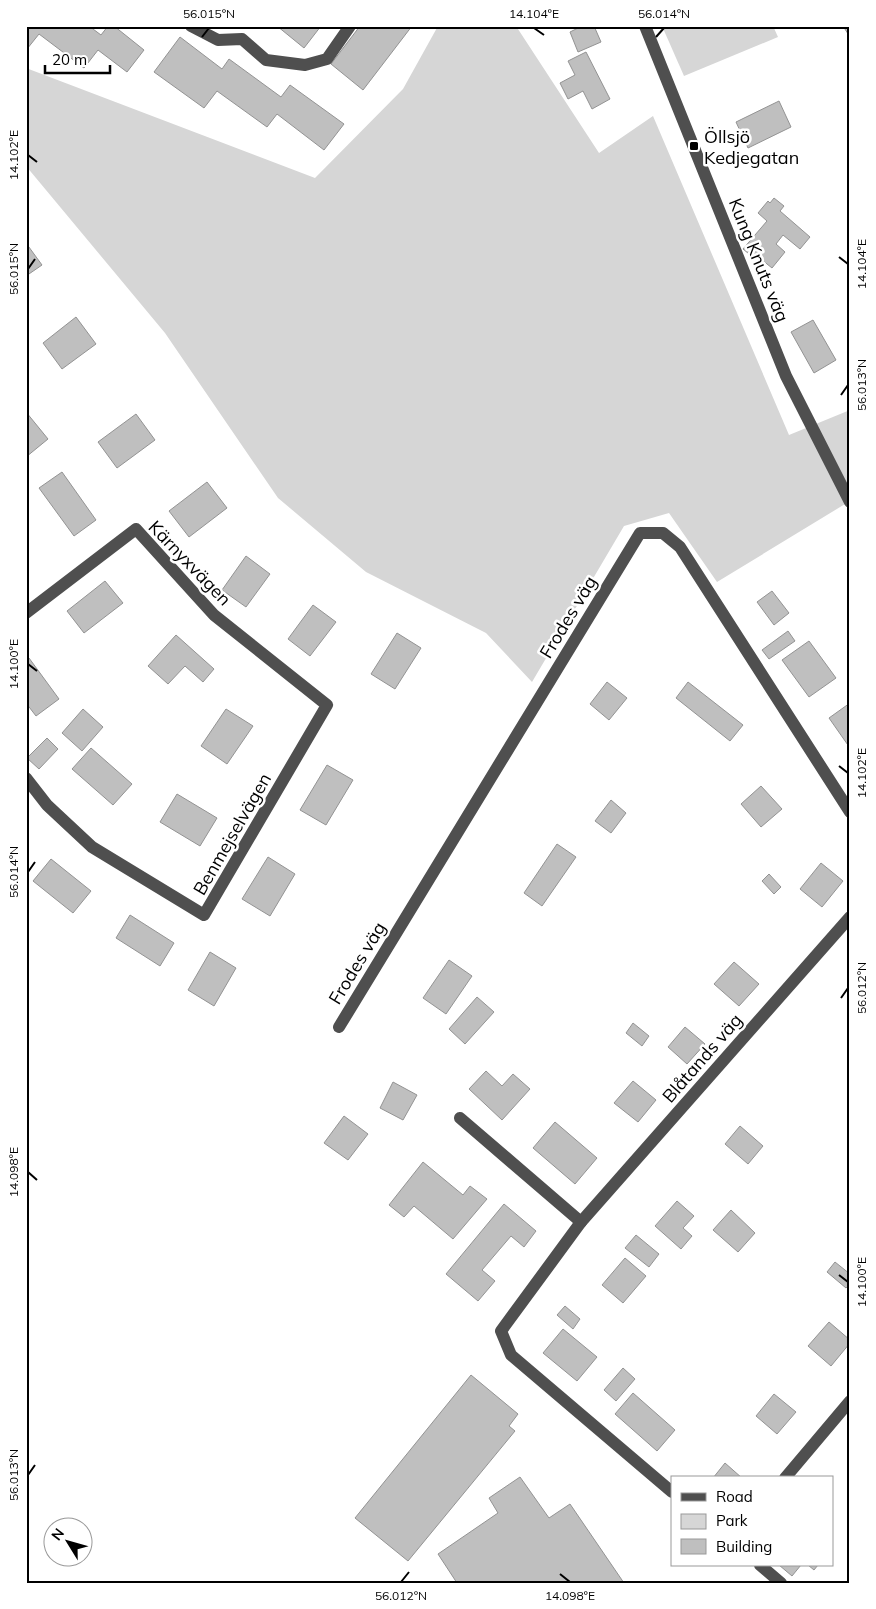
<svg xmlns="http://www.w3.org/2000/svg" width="876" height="1609" font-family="Mulish,sans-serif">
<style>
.green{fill:#d6d6d6}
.building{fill:#bfbfbf;stroke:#939393}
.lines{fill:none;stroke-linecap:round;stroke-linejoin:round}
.minor{stroke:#4f4f4f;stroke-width:12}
.ticks{fill:none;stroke:#000;stroke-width:2}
.poi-dot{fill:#000;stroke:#fff;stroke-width:2}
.labels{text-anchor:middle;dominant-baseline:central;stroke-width:5;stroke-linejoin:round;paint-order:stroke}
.poi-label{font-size:18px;fill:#000;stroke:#fff;text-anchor:start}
.street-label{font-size:18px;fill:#000;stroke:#fff}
.neatline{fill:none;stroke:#000;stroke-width:2}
.ticks-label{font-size:12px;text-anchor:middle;fill:#000}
</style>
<rect width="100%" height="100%" fill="#fff"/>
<g class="green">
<polygon points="438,26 516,26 599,153 653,116 789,435 850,410 850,501 717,582 669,513 624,526 532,682 486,633 366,572 278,498 165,333 26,166 26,68 315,178 403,89"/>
<polygon points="662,26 773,26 778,37 684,76"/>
</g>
<g class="building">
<polygon points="26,26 89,26 101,35 108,26 114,26 144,50 127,72 98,50 84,68 39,34 27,49"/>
<polygon points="277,26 321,26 304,48"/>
<polygon points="360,26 412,26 363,90 331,64"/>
<polygon points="582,26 594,26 601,42 578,52 570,32"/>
<polygon points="843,26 850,26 850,37"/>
<polygon points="180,37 222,69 229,59 281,97 290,85 344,124 324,150 277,114 267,127 217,91 204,108 154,72"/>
<polygon points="586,52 610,99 592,109 583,91 568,99 560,83 575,75 568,61"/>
<polygon points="779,101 791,127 748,148 736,122"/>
<polygon points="774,198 784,206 780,211 810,237 800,249 783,235 776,244 785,252 772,268 762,260 760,263 743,249 767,221 758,213 768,201 770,203"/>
<polygon points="26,243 42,265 26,276"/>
<polygon points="76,317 96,344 62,369 43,343"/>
<polygon points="813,320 836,360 814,373 791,332"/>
<polygon points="26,412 48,439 26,457"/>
<polygon points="136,414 155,440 117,468 98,442"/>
<polygon points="62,472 96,520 74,536 39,488"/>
<polygon points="207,482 227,508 189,537 169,511"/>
<polygon points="246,556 270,574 246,607 222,590"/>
<polygon points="105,581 123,603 84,633 67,611"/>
<polygon points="772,591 789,613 774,625 757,602"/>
<polygon points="313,605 336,622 310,656 288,639"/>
<polygon points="788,631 795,641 769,659 762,650"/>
<polygon points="397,633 421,648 395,689 371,674"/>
<polygon points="176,635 214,669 203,682 185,666 168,684 148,666"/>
<polygon points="809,641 836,678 809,697 782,660"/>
<polygon points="29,658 59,699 36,716 26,703 26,660"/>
<polygon points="607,682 627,698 609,720 590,704"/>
<polygon points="688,682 743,725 730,741 676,698"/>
<polygon points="850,703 850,748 829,718"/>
<polygon points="83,709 103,727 82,751 62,733"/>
<polygon points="226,709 253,726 227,764 201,746"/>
<polygon points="47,738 58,749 39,769 27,758"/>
<polygon points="91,748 132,784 113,805 72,769"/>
<polygon points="327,765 353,780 326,825 300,810"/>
<polygon points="761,786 782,809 761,827 741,804"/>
<polygon points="177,794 217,818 200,846 160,822"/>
<polygon points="611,800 626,813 611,833 595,821"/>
<polygon points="557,844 576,857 542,906 524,893"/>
<polygon points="268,857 295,874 270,916 242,899"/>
<polygon points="51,859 91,891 73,913 33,881"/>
<polygon points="821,863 843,881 822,907 800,889"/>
<polygon points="769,874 781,887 774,894 762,881"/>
<polygon points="130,915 174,943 160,966 116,938"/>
<polygon points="210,952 236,968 214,1006 188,990"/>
<polygon points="449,960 472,976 446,1014 423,998"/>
<polygon points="734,962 759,984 739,1006 714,984"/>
<polygon points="477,997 494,1012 465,1044 449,1029"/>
<polygon points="633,1023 649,1036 642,1046 626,1033"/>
<polygon points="685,1027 705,1044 687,1064 668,1047"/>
<polygon points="486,1071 502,1086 513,1074 530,1089 502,1120 469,1089"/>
<polygon points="633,1081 656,1100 638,1122 614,1103"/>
<polygon points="393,1082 417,1095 403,1120 380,1108"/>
<polygon points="344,1116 368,1134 348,1160 324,1143"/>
<polygon points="555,1122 597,1158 575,1184 533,1148"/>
<polygon points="740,1126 763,1146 748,1164 725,1144"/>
<polygon points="423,1162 463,1195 470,1186 487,1199 453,1239 414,1206 404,1217 389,1205"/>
<polygon points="677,1201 694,1216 683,1228 692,1236 681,1249 655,1226"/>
<polygon points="504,1204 536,1231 524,1247 511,1236 482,1270 495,1281 478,1301 446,1274"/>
<polygon points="731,1210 755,1233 738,1252 713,1230"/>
<polygon points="636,1235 659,1254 649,1267 625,1248"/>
<polygon points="625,1258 646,1276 623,1303 602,1285"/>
<polygon points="835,1262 850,1274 850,1284 846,1288 827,1272"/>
<polygon points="565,1306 580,1319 573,1329 557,1315"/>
<polygon points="829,1322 850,1340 850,1343 831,1366 808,1346"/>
<polygon points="563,1329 597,1357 577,1381 543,1353"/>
<polygon points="623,1368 635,1379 616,1401 604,1390"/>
<polygon points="471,1375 518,1414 509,1426 515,1431 408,1561 355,1518"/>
<polygon points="633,1393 675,1430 657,1451 615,1414"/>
<polygon points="774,1394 796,1412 777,1434 756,1416"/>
<polygon points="725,1463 742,1478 713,1478"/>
<polygon points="520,1477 549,1518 570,1504 624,1583 457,1583 438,1554 498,1513 489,1498"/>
<polygon points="779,1565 801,1565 792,1576"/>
<polygon points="808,1565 818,1565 814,1570"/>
</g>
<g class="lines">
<g class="minor">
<polyline points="191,26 218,40 242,39 266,60 305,65 327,59 350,26"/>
<polyline points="645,26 786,376 850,502"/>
<polyline points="26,613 136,529 214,615 327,705 204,915 92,847 47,805 26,778"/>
<polyline points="339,1027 640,533 663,533 680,547 850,812"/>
<polyline points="460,1118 581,1222"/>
<polyline points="785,1478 850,1401"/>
<polyline points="672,1492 511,1355 501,1331 581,1222 850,917"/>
<polyline points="760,1565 781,1583"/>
</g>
</g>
<path class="ticks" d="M534,28L544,35M202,37L209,28M656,37L664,28M28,155L37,162M839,257L848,264M28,269L35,259M841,395L848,385M28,664L37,671M839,766L848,773M28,872L35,862M841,998L848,988M28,1172L37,1180M839,1275L848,1282M28,1475L35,1465M560,1574L570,1582M401,1582L409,1572"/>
<rect class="poi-dot" x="689" y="141" width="10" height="10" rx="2.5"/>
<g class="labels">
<g class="poi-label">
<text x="704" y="136">Öllsjö<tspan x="704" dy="21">Kedjegatan</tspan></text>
</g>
<g class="street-label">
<text transform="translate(759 260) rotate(68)">Kung Knuts väg</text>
<text transform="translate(190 563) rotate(46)">Kärnyxvägen</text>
<text transform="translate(568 617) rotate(-59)">Frodes väg</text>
<text transform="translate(232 834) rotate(-60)">Benmejselvägen</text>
<text transform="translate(357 963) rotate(-59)">Frodes väg</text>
<text transform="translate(702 1058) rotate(-49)">Blåtands väg</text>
</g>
</g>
<rect width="876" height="1609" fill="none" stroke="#ffffff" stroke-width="55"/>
<rect x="671" y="1476" width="162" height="90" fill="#ffffff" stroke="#999999"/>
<rect x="681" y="1493" width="25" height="8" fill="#4f4f4f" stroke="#999999"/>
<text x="716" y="1502" font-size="15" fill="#000000">Road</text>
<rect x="681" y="1514" width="25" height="15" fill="#d6d6d6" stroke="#999999"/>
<text x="716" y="1526" font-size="15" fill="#000000">Park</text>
<rect x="681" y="1539" width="25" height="15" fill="#bfbfbf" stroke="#999999"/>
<text x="716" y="1552" font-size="15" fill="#000000">Building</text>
<g transform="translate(68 1542) rotate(307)"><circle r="24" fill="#ffffff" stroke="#999999"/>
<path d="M0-4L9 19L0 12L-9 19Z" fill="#000000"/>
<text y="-8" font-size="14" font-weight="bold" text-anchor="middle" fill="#000000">N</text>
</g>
<path d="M45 65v8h65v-8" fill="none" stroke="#000000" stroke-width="2.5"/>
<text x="52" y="65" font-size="15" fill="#000000" stroke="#ffffff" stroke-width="4" paint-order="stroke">20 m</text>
<rect x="28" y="28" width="820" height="1554" class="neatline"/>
<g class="ticks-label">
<text x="209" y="18">56.015°N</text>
<text x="534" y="18">14.104°E</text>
<text x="664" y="18">56.014°N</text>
<text transform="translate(14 155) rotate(-90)" y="4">14.102°E</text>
<text transform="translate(862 264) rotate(-90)" y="4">14.104°E</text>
<text transform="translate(14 269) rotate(-90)" y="4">56.015°N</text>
<text transform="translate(862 385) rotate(-90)" y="4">56.013°N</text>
<text transform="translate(14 664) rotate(-90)" y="4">14.100°E</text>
<text transform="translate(862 773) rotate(-90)" y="4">14.102°E</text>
<text transform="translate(14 872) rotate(-90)" y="4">56.014°N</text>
<text transform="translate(862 988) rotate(-90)" y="4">56.012°N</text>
<text transform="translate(14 1172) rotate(-90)" y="4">14.098°E</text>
<text transform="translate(862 1282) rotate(-90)" y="4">14.100°E</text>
<text transform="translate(14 1475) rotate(-90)" y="4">56.013°N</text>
<text x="401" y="1600">56.012°N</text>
<text x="570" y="1600">14.098°E</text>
</g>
</svg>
